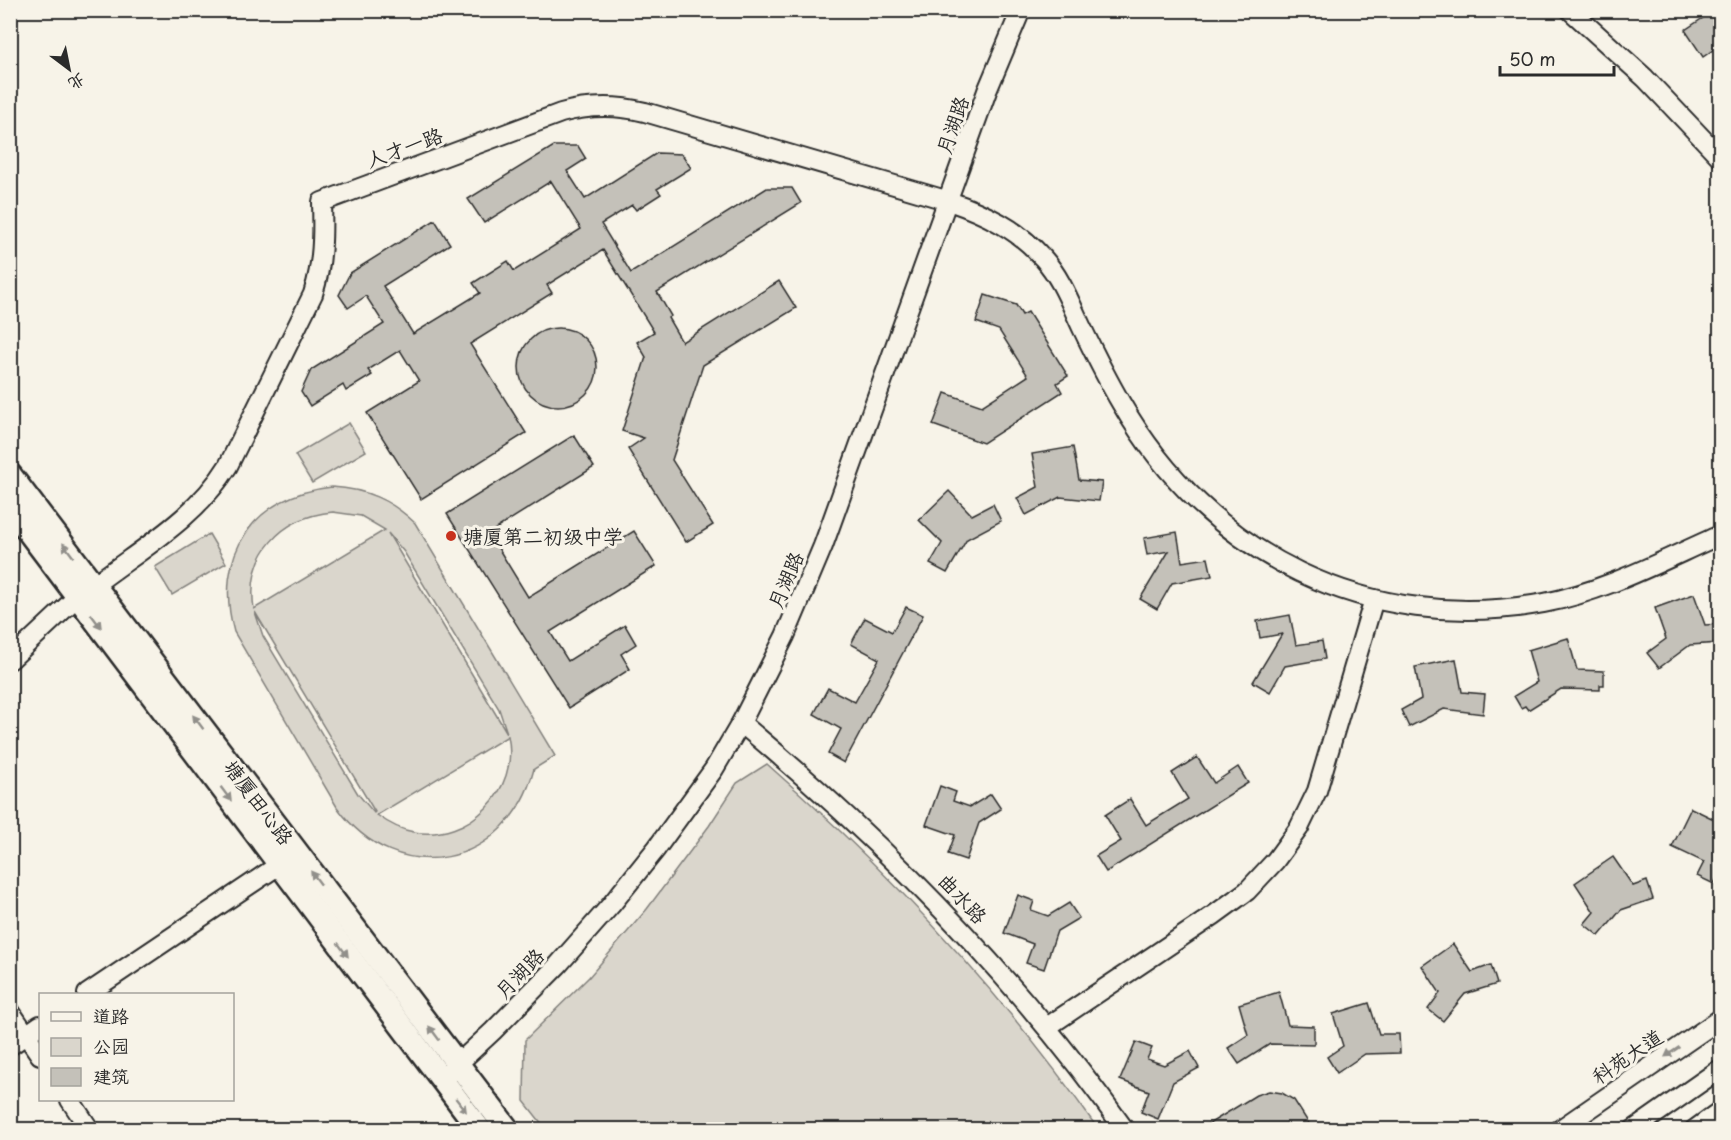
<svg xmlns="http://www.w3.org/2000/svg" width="1731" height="1140" font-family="'Playpen Sans','LXGW WenKai TC',sans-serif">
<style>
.green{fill:#dad6cc;stroke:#82807c;stroke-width:1.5;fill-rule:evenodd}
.building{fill:#c4c1b9;stroke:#2b2b2b;stroke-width:1.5}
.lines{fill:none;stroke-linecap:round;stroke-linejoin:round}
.minor-casing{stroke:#2b2b2b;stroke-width:22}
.major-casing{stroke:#2b2b2b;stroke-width:27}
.minor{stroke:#f7f3e8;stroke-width:18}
.major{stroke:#f7f3e8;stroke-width:22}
.oneway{fill:#918f8a}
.poi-dot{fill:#c8321e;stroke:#f7f3e8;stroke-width:2}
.labels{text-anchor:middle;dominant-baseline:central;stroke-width:6;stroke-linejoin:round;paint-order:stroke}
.street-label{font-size:20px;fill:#2b2b2b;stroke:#f7f3e8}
.poi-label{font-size:20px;fill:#2b2b2b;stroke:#f7f3e8;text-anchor:start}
</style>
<rect width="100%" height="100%" fill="#f7f3e8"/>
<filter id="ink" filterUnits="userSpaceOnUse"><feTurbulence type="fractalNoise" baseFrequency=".0167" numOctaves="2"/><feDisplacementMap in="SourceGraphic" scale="12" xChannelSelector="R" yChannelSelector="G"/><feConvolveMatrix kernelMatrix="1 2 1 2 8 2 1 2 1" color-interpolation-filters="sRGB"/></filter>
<g filter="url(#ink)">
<g class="green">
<polygon points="349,423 366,451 312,483 295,455"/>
<path d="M332,487C366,489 391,500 415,523L555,756L534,769C508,868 397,891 337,807L234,632C213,555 253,495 332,487ZM333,512L361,516L385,530L254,609C246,555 280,517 333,512ZM388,533L404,552L499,709L507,733ZM255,612L375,812L374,813L358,794L263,636ZM508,736C520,790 469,842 414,832C400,830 388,823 377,815Z"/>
<polygon points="209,534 226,563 172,595 155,567"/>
<path d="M767,764C891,873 1003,994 1098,1129H546L524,1101L525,1040L589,977L647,909L709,826L737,783Z"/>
</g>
<g class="building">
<polygon points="1715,10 1720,10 1720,45 1703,57 1685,30"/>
<polygon points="554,146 578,146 586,159 567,171 585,199 657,153 682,154 691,168 657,189 661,194 636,210 632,205 601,224 631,273 767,188 792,188 801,203 657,292 671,316 668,318 682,342 779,281 796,308 703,365 672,460 713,525 686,542 628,449 644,438 622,431 646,357 637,342 654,332 603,250 547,285 552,293 470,344 526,433 421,499 367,413 419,381 400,350 368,370 372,375 346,391 343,385 310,406 301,392 311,370 384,324 366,296 348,308 339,295 350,273 435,220 450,244 383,286 413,334 480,293 473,283 508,261 514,271 581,229 551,181 484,223 468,199"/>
<polygon points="985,295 1016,305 1022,315 1028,312 1068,376 1057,383 1062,392 983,443 933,425 945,393 982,406 1028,376 999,330 976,322"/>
<circle cx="558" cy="367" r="39"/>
<polygon points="574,435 594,467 489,533 528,597 634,531 656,566 550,632 568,661 625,625 636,644 621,654 630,669 569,708 447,514"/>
<polygon points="1073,447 1079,480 1102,482 1099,501 1060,497 1026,515 1017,498 1038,487 1032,454"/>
<polygon points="949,491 972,515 993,504 1001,521 967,539 947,573 930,564 942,543 919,520"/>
<polygon points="1177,532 1182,562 1208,558 1212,576 1172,583 1157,609 1140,599 1169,551 1147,555 1144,538"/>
<polygon points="1694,594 1705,625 1720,624 1720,643 1690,645 1659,668 1647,653 1666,639 1655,608"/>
<polygon points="906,607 923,615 844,763 828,754 841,729 814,714 828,688 855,702 879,659 851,644 865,618 892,632"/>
<polygon points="1290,615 1296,645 1322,641 1325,659 1285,666 1270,692 1253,682 1282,634 1260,638 1257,621"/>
<polygon points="1568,638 1577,670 1604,671 1604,685 1600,685 1600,690 1561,689 1528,710 1525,706 1521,708 1514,696 1537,682 1528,650"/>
<polygon points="1456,659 1462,692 1485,694 1483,714 1444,709 1409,727 1401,710 1421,699 1415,667"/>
<polygon points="1197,757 1214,783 1238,767 1248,783 1106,872 1096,856 1121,841 1105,815 1130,799 1146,825 1188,799 1172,773"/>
<polygon points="940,786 956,792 953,801 970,807 991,794 1001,809 979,823 966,860 948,854 955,835 926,825"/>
<polygon points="1691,808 1720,822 1720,871 1714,884 1697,876 1704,862 1672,847"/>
<polygon points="1613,857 1633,886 1647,881 1653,899 1621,910 1599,936 1584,924 1594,912 1575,883"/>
<polygon points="1018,895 1034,901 1031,910 1048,916 1069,903 1079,918 1057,931 1044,969 1026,963 1033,944 1004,933"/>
<polygon points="1453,944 1472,972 1491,965 1497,984 1465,994 1443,1021 1428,1009 1440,993 1422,966"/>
<polygon points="1279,992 1288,1025 1314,1026 1314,1045 1270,1044 1239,1064 1228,1048 1248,1035 1239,1004"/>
<polygon points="1369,1003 1379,1034 1399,1034 1400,1053 1365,1054 1337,1073 1327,1057 1343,1046 1333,1014"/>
<polygon points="1136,1042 1152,1048 1147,1059 1164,1065 1190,1051 1199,1068 1173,1082 1158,1119 1141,1112 1149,1091 1120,1080"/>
<polygon points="1269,1091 1282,1093 1294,1100 1313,1130 1199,1130 1256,1095"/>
</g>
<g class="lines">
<defs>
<g id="minor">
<polyline points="1570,10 1645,78 1720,157"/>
<path d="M94,585C141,549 196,518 228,466L313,294C323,263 323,234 322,202L561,113C590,105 616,105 645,112L949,201C984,213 1018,229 1043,258C1062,279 1071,305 1083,330C1095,355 1107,379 1121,403C1209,556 1369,635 1544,603C1604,592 1665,559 1720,535"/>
<polyline points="10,660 78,596"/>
<path d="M741,723C885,843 1016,977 1125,1130"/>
<polyline points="87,994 279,865"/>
<polyline points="10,1011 40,1055"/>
<polyline points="1047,1027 1214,915 1247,891 1275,861 1299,828 1317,791 1374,599"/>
<polyline points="10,1046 40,1025"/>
<polyline points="448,1073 493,1031 558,965 611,905 656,849 714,769 741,723 785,636 823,546 987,91 1021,10"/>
<polyline points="70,1100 90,1130"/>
<polyline points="1559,1130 1720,1019"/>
<polyline points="1633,1130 1720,1069"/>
<polyline points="1694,1130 1720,1111"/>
</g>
<g id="major">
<polyline points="10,475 508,1130"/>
<polyline points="10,507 480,1130"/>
</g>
</defs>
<use href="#minor" class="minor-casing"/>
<use href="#major" class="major-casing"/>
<use href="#minor" class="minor"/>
<use href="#major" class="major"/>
</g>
<defs><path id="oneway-solid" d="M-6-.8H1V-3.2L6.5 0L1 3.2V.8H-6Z" transform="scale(1.5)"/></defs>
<g class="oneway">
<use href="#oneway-solid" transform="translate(68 550) rotate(-127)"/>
<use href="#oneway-solid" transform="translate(96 621) rotate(53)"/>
<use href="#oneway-solid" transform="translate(198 722) rotate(-127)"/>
<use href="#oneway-solid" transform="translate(226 794) rotate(53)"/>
<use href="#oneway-solid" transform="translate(316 878) rotate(-127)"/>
<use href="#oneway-solid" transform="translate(343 950) rotate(53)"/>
<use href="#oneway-solid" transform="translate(434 1033) rotate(-127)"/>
<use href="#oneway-solid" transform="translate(1672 1052) rotate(146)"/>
<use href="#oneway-solid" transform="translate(461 1105) rotate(52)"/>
</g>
</g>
<circle class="poi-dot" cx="451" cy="536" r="6"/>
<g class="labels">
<g class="street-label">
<text transform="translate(952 125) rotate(-71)">月湖路</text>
<text transform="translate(404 147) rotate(-20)">人才一路</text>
<text transform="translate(785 580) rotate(-67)">月湖路</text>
<text transform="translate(259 802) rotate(53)">塘厦田心路</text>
<text transform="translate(963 898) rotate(47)">曲水路</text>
<text transform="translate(519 973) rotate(-46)">月湖路</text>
<text transform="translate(1627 1056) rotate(-34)">科苑大道</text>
</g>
<g class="poi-label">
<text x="463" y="536">塘厦第二初级中学</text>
</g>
</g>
<rect width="1731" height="1140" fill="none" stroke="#f7f3e8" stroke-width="36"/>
<rect x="18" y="18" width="1695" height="1104" fill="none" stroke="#2b2b2b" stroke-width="2" filter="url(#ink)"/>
<rect x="39" y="993" width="195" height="108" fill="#f7f3e8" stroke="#a5a39c" stroke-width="1.5"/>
<rect x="51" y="1012" width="30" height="9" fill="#f7f3e8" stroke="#a5a39c" stroke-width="1.5"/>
<text x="93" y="1023" font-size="18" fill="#2b2b2b">道路</text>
<rect x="51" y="1038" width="30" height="18" fill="#dad6cc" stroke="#a5a39c" stroke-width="1.5"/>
<text x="93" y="1053" font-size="18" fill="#2b2b2b">公园</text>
<rect x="51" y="1068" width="30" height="18" fill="#c4c1b9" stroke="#a5a39c" stroke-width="1.5"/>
<text x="93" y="1083" font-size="18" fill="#2b2b2b">建筑</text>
<g transform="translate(69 69) rotate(148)" stroke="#f7f3e8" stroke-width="4.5" paint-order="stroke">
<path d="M0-4.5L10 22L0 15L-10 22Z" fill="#2b2b2b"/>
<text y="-9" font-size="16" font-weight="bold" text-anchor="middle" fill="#2b2b2b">北</text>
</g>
<path d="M1500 66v9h114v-9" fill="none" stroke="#2b2b2b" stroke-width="3"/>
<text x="1509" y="66" font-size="18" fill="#2b2b2b" stroke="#f7f3e8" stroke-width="4.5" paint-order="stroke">50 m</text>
</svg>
